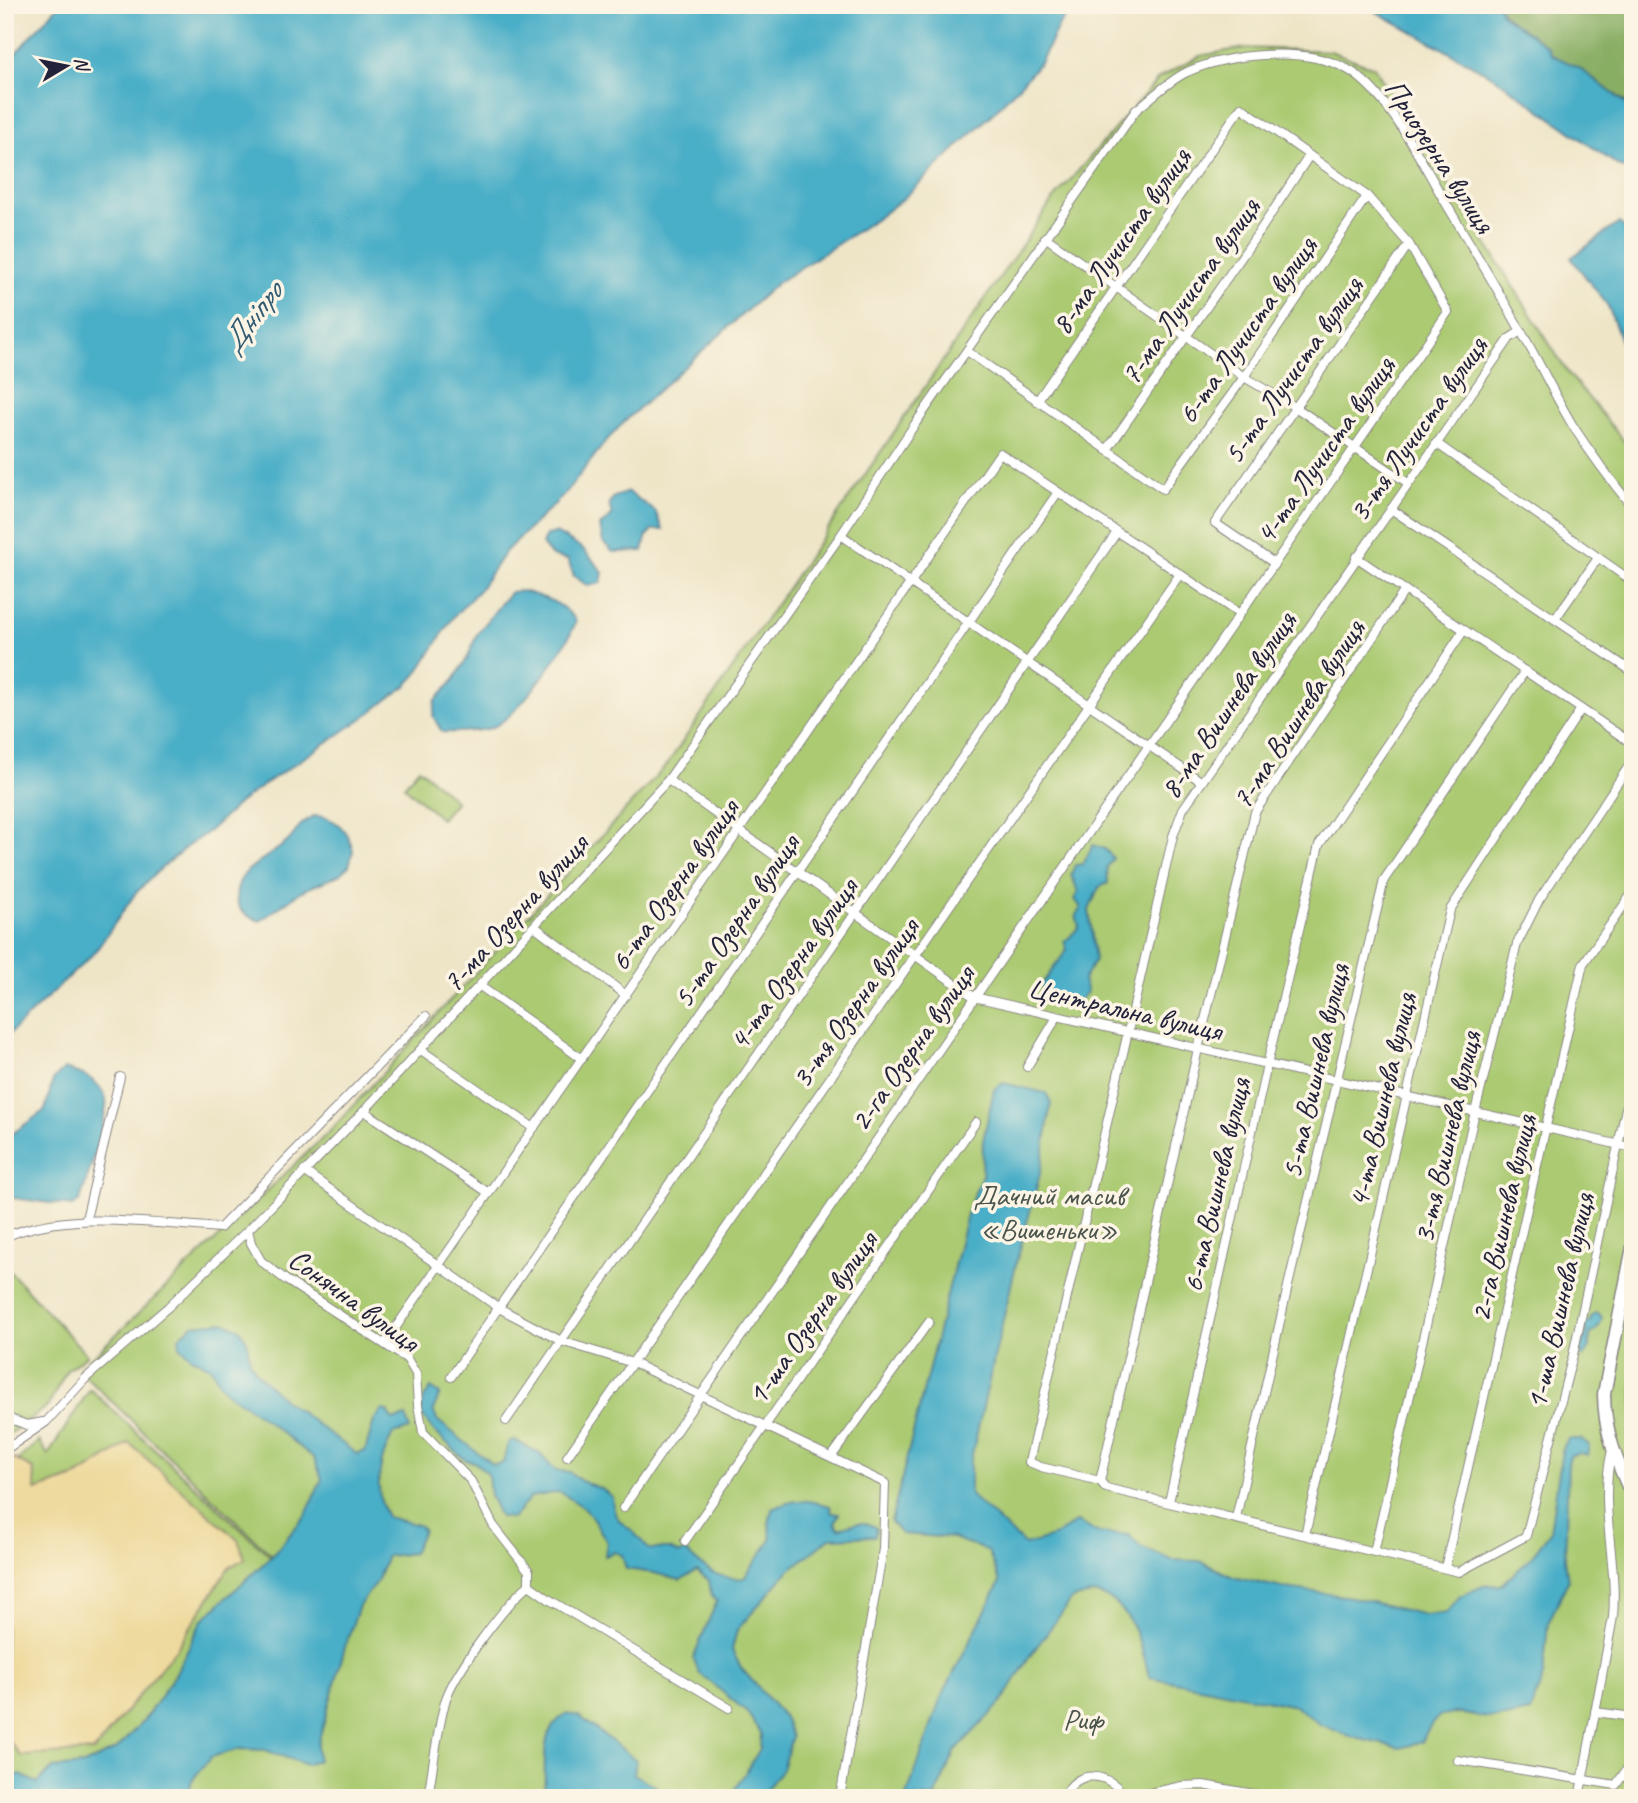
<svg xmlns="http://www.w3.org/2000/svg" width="1638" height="1803" font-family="Caveat,sans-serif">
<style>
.green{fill:#abca72;stroke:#667656;stroke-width:2}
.forest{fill:#88ae64;stroke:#556850;stroke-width:2}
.sand{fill:#eeda9e;stroke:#887e6c;stroke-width:2}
.water{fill:#48aec7;stroke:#356881;stroke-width:2}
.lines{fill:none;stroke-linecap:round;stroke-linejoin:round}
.street-casing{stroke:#888481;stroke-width:10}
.secondary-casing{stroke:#888481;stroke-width:15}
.street{stroke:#fff;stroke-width:8}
.secondary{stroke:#fff;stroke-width:12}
.labels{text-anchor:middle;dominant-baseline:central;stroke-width:7;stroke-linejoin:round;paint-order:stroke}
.street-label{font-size:30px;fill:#22223b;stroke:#fcf5e5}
.park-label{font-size:30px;fill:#4b544c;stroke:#fcf5e5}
.water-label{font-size:32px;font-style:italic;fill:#315a73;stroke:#fcf5e5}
</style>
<rect width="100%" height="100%" fill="#fcf5e5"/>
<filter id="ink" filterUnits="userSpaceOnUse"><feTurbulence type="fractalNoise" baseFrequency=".0143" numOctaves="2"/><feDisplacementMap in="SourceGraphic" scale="14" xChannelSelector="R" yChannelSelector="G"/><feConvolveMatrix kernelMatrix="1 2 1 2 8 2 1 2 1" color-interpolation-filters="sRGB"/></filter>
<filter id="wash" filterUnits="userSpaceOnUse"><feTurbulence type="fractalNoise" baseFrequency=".00686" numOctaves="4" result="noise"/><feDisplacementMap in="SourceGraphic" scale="28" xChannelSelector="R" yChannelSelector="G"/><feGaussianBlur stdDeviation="1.57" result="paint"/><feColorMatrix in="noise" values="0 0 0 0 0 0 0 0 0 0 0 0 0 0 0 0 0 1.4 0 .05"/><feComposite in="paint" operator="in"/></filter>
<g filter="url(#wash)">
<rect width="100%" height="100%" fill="#eee5c7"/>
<g class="green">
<polygon points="1243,48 1330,51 1374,67 1568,373 1633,452 1633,1798 77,1798 283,1566 79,1370 329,1132 666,766 1052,201 1159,78 1200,56"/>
<polygon points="419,768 456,801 441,819 404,786"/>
<polygon points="5,1266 87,1355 67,1370 48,1406 5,1437"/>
<polygon points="90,1389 271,1557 202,1620 176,1673 145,1719 117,1749 84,1765 53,1768 37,1783 21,1775 5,1774 5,1736 21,1756 94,1751 177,1648 229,1567 129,1443 78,1476 36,1490 33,1469 17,1461 39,1441 48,1455"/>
</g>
<path class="forest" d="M1498,5H1633V106L1552,55C1539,34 1509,28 1498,5Z"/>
<polygon class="sand" points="129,1443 238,1540 245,1559 229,1567 177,1648 94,1751 21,1756 5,1736 5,1454 33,1469 36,1490 78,1476"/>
<g class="water">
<polygon points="59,5 1074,5 1059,25 1041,61 1031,73 994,112 904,198 879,217 777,283 625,421 607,440 564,495 506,551 479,590 454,616 417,674 407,685 360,720 262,786 239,803 209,831 185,848 157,872 135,894 95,952 5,1038 5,65"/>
<polygon points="1364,5 1498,5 1503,15 1547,46 1552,55 1578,67 1628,105 1633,106 1633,170 1620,167 1496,78"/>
<polygon points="1619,223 1633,234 1633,367 1630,365 1608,306 1571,258"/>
<polygon points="628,492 655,511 663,530 652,530 646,538 643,551 613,552 603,542 600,526 612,516 609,503 614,497"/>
<polygon points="556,533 583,549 603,572 601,583 588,586 574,576 568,560 552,556 542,544 546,535"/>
<path d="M522,591C543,597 563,602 576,621C569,645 516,719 491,728C481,731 454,733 442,732L433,716L435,701L454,680L468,657L476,636L502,602L511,592Z"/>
<path d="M314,816C337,817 348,830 353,851L349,866L339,875L302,891L260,921C249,917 239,913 237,900C232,870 269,858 287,842C299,831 296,825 314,816Z"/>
<polygon points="1093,845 1105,849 1113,858 1107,867 1108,883 1099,887 1089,910 1095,960 1083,980 1087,992 1075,1005 1035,1001 1043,989 1041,985 1067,950 1064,941 1069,938 1079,927 1076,915 1081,908 1075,899 1078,891 1071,875 1075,865 1083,864"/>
<path d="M64,1069C83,1074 100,1079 106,1100C109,1111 85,1185 80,1201L72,1206L5,1197V1139L45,1110L53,1080Z"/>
<path d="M1003,1083L1046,1093L1051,1103L1041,1170L1016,1264L970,1463V1495L1025,1545L1053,1537L1077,1522L1099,1533L1129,1535L1140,1547L1172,1560L1200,1561L1233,1577L1278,1587L1351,1597L1425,1615L1446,1613L1460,1596L1483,1586L1501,1585L1527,1562L1550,1532L1562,1450L1568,1439H1581L1589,1445L1587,1455L1581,1453L1571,1455L1568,1463L1565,1559L1568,1581L1548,1623L1543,1677L1530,1712C1517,1714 1503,1719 1491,1718C1457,1715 1438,1701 1422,1742L1400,1748L1351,1737L1319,1724L1296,1706L1149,1677C1143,1649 1129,1597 1094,1594C1087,1594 1078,1598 1072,1599L1030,1656L1002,1702L956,1750L934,1798H906L941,1698L1000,1582L988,1551L953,1538L901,1534L891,1522L968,1210L982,1175L983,1141L994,1089Z"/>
<path d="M1597,1313L1602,1318C1601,1326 1597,1331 1590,1334V1348L1582,1358L1580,1352L1587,1330L1583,1327V1323L1590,1322L1591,1317Z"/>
<path d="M223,1322L239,1328L247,1341L250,1362L258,1374L283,1399L357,1454L365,1451L374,1421L382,1410L388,1411L392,1420L406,1417L410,1429L393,1434C379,1460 373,1490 387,1517L418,1525L423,1530L413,1553L387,1556L378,1579L359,1606L345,1647L321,1733L317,1747L318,1760L306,1765L265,1750L240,1749L211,1757L192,1780L187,1798H5V1774L21,1775L37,1783L53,1768L84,1765L117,1749L145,1719L176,1673L202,1620L271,1557L306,1515L322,1479L314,1458L263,1418L224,1390L210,1367L191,1357L180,1346L179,1337L193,1325Z"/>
<path d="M431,1388L440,1394L433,1410L437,1420L493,1465L503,1463L508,1443L513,1440L538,1452L556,1471L570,1472L581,1481L602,1489L612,1497C614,1518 617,1519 632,1531C638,1536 643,1543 649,1549H669L680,1554L685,1551C702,1567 719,1581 744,1578L771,1540L769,1523L772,1509C795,1498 806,1499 830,1506L832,1513L839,1514L835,1523L839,1529C851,1523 865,1520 876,1528L875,1536L830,1538L789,1570L737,1630L732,1650L741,1668L784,1717L792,1737L782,1769L760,1798H730L760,1749L761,1734L747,1712L699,1673L693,1658L717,1601L711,1594L709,1580L696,1571L680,1580L654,1573L626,1569L622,1555L614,1552L605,1556L607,1541L586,1509L560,1492L531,1497L513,1518L500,1517L490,1496L488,1474L474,1462L465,1460L434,1431L421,1414L423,1400Z"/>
<path d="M566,1714L579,1716L636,1760L634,1774L676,1798H543C549,1766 535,1733 566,1714Z"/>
</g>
</g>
<g filter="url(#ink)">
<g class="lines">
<defs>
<g id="street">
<polyline points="1045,237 1244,377 1295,407 1408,483"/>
<polyline points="1521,331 1510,338 1183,809 1173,836 1029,1462 1041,1467 1100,1481 1106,1488 1459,1572 1526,1536 1573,1355 1633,1076"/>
<polyline points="967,351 1163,489 1244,377 1367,196"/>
<polyline points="1436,443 1633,582"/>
<polyline points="1107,450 1261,229 1309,156"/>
<polyline points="1391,509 1633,672"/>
<polyline points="841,535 1202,782"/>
<polyline points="1356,557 1633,744"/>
<polyline points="1274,563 1215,523 1409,244"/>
<polyline points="1555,619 1598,558"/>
<polyline points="668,780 974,997 1633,1148"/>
<polyline points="534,926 626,995"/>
<polyline points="480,986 582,1059"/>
<polyline points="421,1050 534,1128"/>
<polyline points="1027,1067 1057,1017"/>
<polyline points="364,1111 489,1193"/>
<polyline points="304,1171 499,1308 561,1341 633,1363 885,1483 883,1549 840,1798"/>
<polyline points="86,1219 120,1077"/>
<polyline points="248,1230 251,1243 261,1261 286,1280 407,1359 416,1374 418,1405 423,1432 471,1481 493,1525 529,1571 529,1585"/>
<path d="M5,1237C66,1209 155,1224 220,1228L426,1016"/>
<polyline points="385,1343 1000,453 1238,613"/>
<polyline points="451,1377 1058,492"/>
<polyline points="5,1417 27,1425 43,1422"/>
<polyline points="506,1421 1117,532"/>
<path d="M5,1450L46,1422L86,1378L168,1307L248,1230L364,1111L668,780L841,535L915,424L1136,110C1152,98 1168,81 1187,72C1230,53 1305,46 1347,69C1387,91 1421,161 1444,200C1470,244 1497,288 1522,333C1540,364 1555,396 1573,426C1591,454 1612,482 1633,508"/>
<polyline points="832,1456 929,1322"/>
<polyline points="567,1457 1180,574"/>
<polyline points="1100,1481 1198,1049 1255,812 1405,590"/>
<polyline points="1169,1502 1267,1065 1319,845 1464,630"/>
<polyline points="623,1508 1448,312 1409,244 1367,196 1241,107 1037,401"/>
<polyline points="1236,1518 1288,1286 1384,880 1525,671"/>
<polyline points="1305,1535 1450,910 1581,709"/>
<polyline points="685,1541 976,1122"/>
<polyline points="1374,1552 1475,1112 1517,944 1539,900 1633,760"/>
<polyline points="1445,1568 1583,964 1633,892"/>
<polyline points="529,1585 550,1600 729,1708"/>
<polyline points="1595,1712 1633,1717"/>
<polyline points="1458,1760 1616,1785 1627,1769"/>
<path d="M428,1798C433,1766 437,1733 445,1702C452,1675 507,1602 529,1585"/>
<path d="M1064,1798C1075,1767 1112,1772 1125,1798"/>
<polyline points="1128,1798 1182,1786 1203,1785 1276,1798"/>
<path d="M1579,1798L1613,1617C1618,1561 1598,1506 1612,1450"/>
</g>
<path id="secondary" d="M1633,1247L1604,1394C1604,1431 1617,1463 1633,1497"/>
</defs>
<use href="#street" class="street-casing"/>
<use href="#secondary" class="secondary-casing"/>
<use href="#street" class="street"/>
<use href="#secondary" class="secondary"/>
</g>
</g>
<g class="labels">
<g class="street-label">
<text transform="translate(1440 156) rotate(57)">Приозерна вулиця</text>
<text transform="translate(1121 241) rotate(-55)">8-ма Лучиста вулиця</text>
<text transform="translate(1190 291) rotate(-55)">7-ма Лучиста вулиця</text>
<text transform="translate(1247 330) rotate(-55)">6-та Лучиста вулиця</text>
<text transform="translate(1293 370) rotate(-55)">5-та Лучиста вулиця</text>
<text transform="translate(1418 429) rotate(-55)">3-тя Лучиста вулиця</text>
<text transform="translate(1325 450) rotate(-55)">4-та Лучиста вулиця</text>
<text transform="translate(1228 705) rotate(-56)">8-ма Вишнева вулиця</text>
<text transform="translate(1298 714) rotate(-57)">7-ма Вишнева вулиця</text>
<text transform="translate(674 885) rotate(-55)">6-та Озерна вулиця</text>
<text transform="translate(515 913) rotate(-48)">7-ма Озерна вулиця</text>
<text transform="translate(736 921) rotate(-56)">5-та Озерна вулиця</text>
<text transform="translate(793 964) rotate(-55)">4-та Озерна вулиця</text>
<text transform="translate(855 1003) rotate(-55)">3-тя Озерна вулиця</text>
<text transform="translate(1125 1009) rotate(13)">Центральна вулиця</text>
<text transform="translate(912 1048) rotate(-55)">2-га Озерна вулиця</text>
<text transform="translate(1315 1071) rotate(-77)">5-та Вишнева вулиця</text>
<text transform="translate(1382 1100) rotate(-77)">4-та Вишнева вулиця</text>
<text transform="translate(1447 1137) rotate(-77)">3-тя Вишнева вулиця</text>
<text transform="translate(1216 1185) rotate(-77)">6-та Вишнева вулиця</text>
<text transform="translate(1503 1218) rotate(-77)">2-га Вишнева вулиця</text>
<text transform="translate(354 1300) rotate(36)">Сонячна вулиця</text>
<text transform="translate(1560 1301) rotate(-77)">1-ша Вишнева вулиця</text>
<text transform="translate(812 1318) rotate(-55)">1-ша Озерна вулиця</text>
</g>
<g class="park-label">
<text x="1049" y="1195">Дачний масив<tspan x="1049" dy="34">«Вишеньки»</tspan></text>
<text x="1083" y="1719">Риф</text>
</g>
<g class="water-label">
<text transform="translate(252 317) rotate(-53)">Дніпро</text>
</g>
</g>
<rect width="1638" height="1803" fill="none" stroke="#fcf5e5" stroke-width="28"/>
<g transform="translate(66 66) rotate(80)" stroke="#fcf5e5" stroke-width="5" paint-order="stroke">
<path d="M0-5L12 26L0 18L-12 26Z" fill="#22223b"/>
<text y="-10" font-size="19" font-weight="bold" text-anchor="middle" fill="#22223b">N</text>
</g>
</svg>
